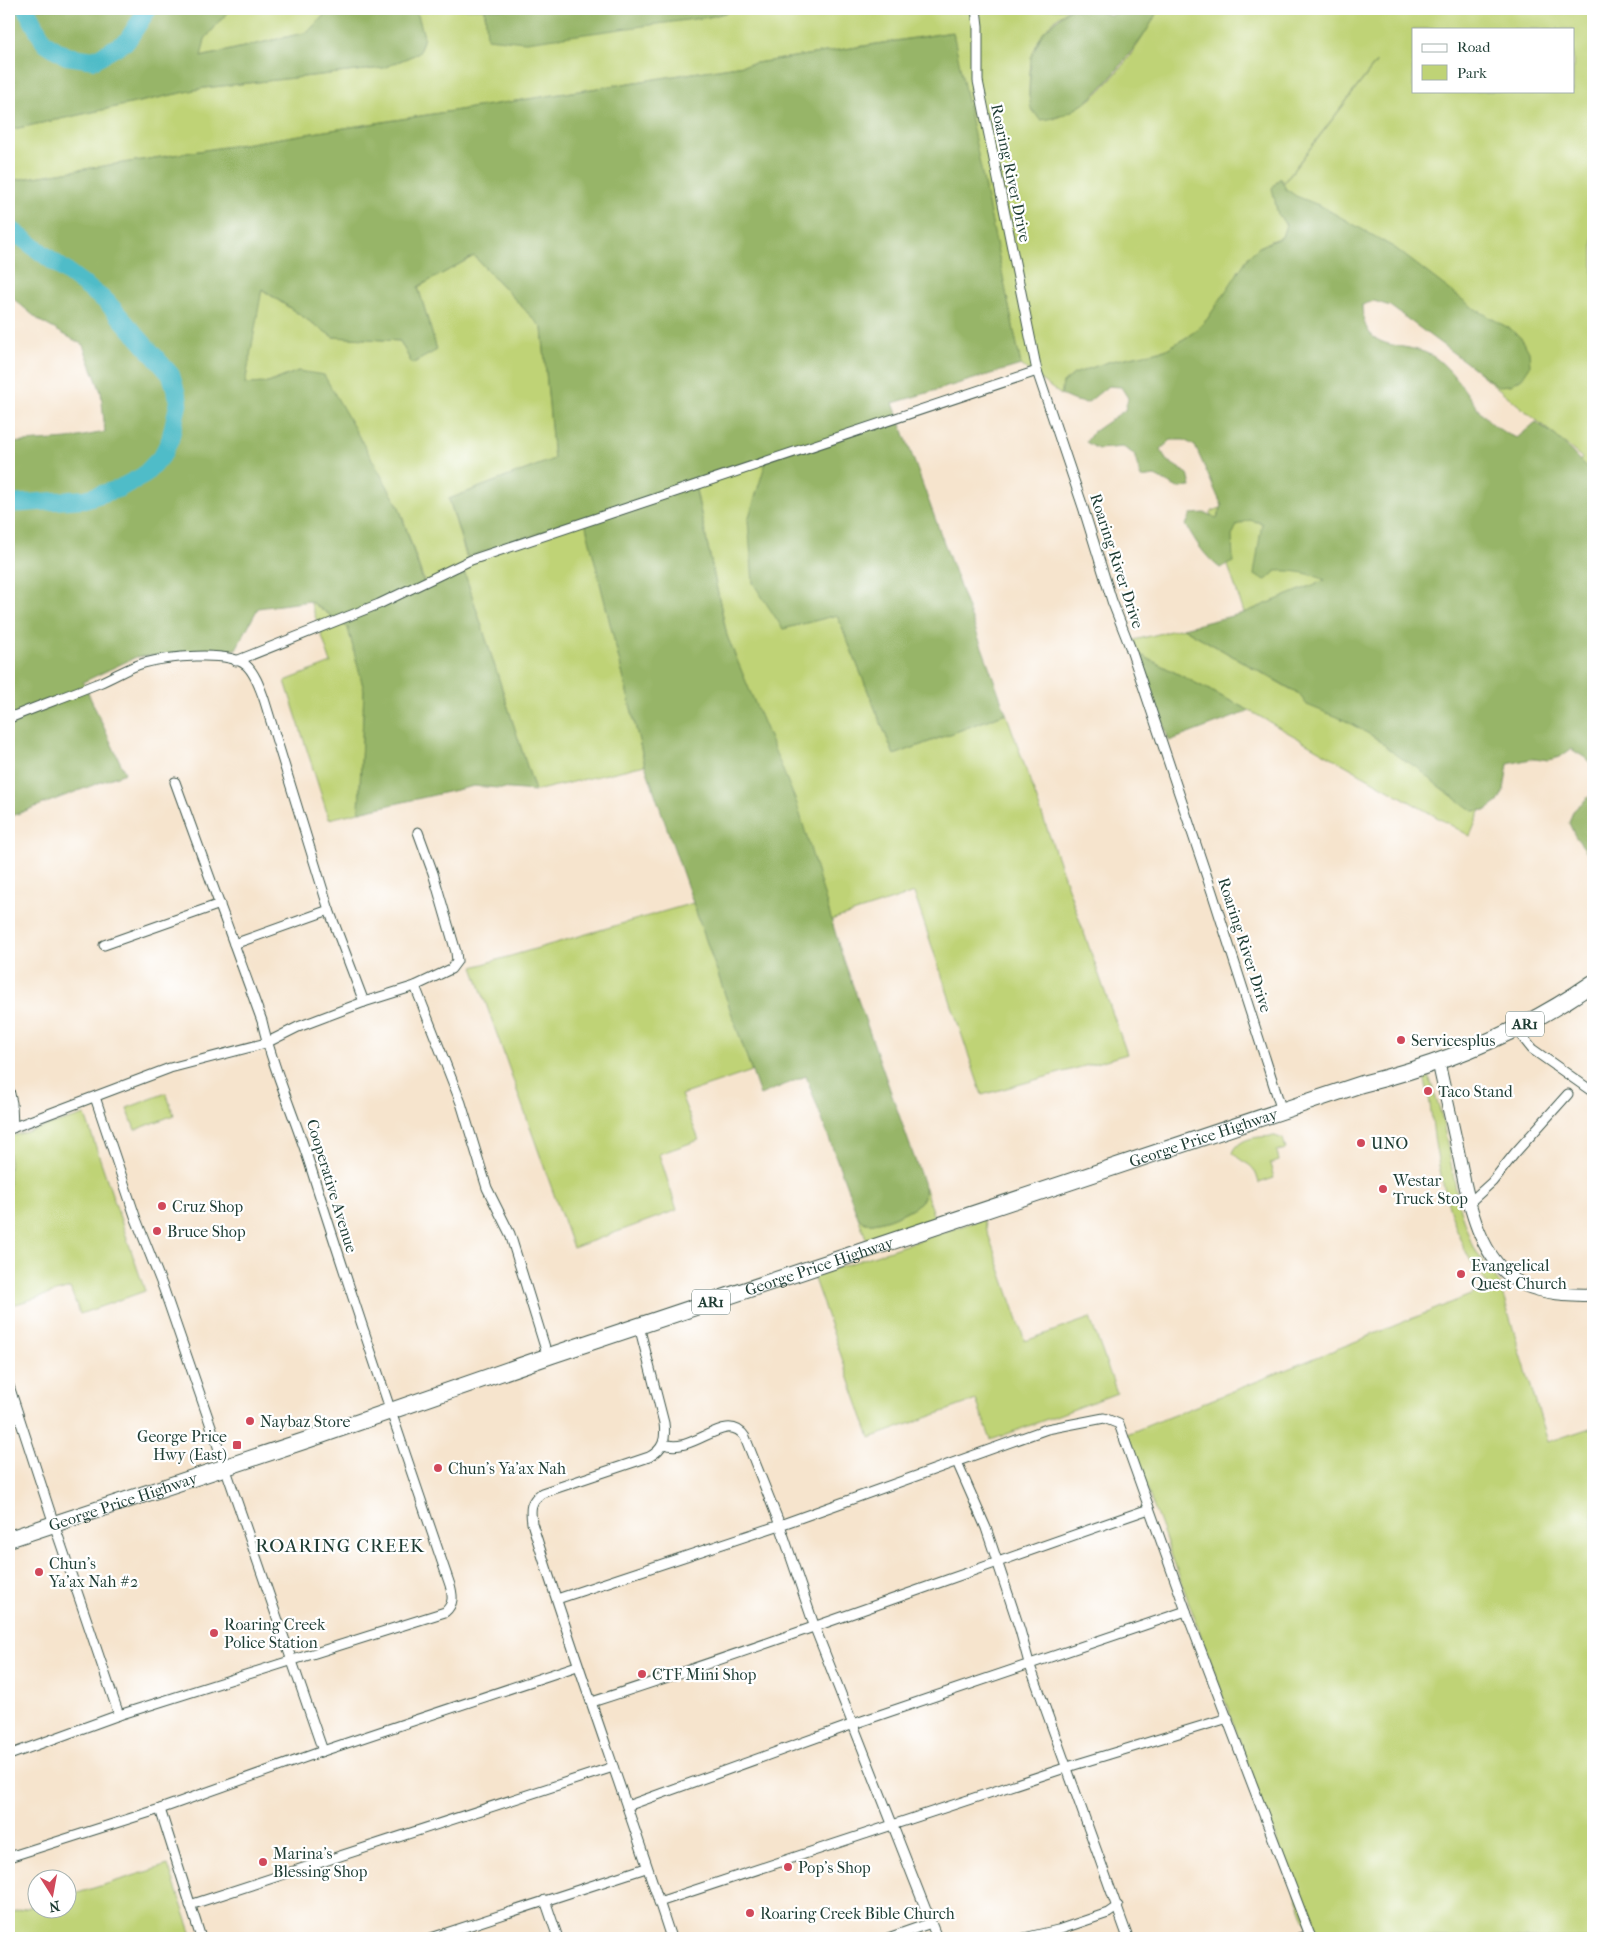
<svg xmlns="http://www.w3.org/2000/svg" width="1602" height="1947" font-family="'IM FELL French Canon',serif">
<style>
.green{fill:#bfd376;stroke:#6f8855;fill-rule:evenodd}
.forest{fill:#97b567;stroke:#5b794e}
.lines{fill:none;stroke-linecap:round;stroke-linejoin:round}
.river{stroke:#4fbcc8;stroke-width:18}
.street-casing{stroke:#3f564b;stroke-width:11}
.secondary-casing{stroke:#3f564b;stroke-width:14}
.highway-casing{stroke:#3f564b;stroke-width:18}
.street{stroke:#fff;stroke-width:9}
.secondary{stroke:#fff;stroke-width:12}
.highway{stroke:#fff;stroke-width:16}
.poi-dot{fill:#d1495b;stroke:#fff;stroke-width:2}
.labels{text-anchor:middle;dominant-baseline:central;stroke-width:4.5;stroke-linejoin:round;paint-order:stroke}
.shield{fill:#fff;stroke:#627771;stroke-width:1}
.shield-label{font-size:15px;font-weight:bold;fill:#1f3d34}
.street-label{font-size:16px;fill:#1f3d34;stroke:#fff}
.poi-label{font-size:16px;fill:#1f3d34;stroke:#fff;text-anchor:start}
.quarter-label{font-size:19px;letter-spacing:1px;fill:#1f3d34;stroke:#fff}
</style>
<rect width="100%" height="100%" fill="#fff"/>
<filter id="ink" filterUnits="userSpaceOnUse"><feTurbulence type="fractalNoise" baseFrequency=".02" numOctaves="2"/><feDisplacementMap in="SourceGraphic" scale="10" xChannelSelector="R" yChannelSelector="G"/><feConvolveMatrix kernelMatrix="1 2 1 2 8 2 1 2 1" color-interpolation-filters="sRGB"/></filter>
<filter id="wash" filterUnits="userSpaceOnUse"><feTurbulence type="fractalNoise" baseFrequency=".0096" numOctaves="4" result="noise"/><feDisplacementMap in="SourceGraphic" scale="20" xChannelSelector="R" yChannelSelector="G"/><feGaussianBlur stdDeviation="1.12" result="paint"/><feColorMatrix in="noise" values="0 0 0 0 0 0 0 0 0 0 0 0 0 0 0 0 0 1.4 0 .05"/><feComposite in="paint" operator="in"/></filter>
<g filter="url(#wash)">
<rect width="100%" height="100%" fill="#f6e4cd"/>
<g class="green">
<polygon points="230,9 330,9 308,32 200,57 205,39"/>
<path d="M409,9H485V16L709,17L739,9H1069C1034,32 1029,56 1029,96L1054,119C1067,113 1080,107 1091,99C1114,80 1147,36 1158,9H1593V526L1554,493L1582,458L1275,203L1278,214L1286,225L1282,237L1270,241L1239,270L1233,283L1208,318L1199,328L1187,337L1165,350L1111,361L1074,374L1063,383L1061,395L1021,365L952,32L9,181V130L204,88L383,68L419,53L424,37L418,15ZM1413,29H1573V91H1413ZM1376,62V63L1273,197L1281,179L1283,183Z"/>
<polygon points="474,256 542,328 554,459 449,499 466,556 584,517 645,765 535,791 465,574 425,584 399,507 365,448 298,371 268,383 245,384 261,289 333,337 400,341 412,363 437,350 418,287"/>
<polygon points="766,461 783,629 837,615 894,755 1006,713 1127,1054 982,1095 914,893 831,920 796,804 727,636 695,485"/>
<polygon points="1266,491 1358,567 1244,613 1210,512"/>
<polygon points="310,601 348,628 364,690 359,812 329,819 285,681 331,663"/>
<polygon points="1183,628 1485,800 1470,836 1250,711 1139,654 1134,640"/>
<polygon points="693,903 752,1071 681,1095 699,1140 659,1154 677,1210 573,1248 473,967"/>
<path d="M1427,1070L1442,1117L1460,1210L1473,1248L1499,1283L1548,1442L1593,1427V1938H1312L1127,1434L1490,1287C1486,1281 1480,1275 1476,1269C1454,1237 1441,1181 1435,1143C1431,1118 1431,1096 1422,1072Z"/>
<polygon points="166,1093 174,1115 135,1130 127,1108"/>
<polygon points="85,1115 145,1291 80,1314 70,1288 9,1306 9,1137"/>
<path d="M1275,1136L1283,1139L1286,1149L1277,1151L1279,1161L1270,1164L1274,1178L1259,1183C1253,1160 1246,1167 1233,1153C1239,1136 1261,1137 1275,1136Z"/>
<path d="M924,1185L934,1218L867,1241L858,1217C861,1220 863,1223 868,1223C879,1225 921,1208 924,1197C925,1194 924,1189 924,1185Z"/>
<polygon points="983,1219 1025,1341 1090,1318 1117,1393 991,1440 976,1400 870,1438 813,1276"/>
<polygon points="168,1865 193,1938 9,1938 9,1913 37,1905 38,1910 68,1910 68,1896"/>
</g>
<g class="forest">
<polygon points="9,9 230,9 205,39 201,57 308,32 330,9 409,9 418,15 424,37 419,53 383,68 204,88 9,130"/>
<polygon points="485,9 739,9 709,17 526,42 487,38"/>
<path d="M1069,9L1097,11L1111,15L1123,9H1158C1151,27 1139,42 1127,57C1105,86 1079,118 1040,120L1031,108L1029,96L1031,57L1043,32Z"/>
<path d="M953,32L1021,365L893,403L1006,713L894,755L837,615L783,629L753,583L748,520L766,462L695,486L727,636L797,804L841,952L924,1185C924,1189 925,1194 924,1197C921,1208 879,1225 868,1223C863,1223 861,1220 858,1217L806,1076L760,1095L645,765L584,518L467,557L449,499L554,459L542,328L474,256L418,287L437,350L412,364L400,341L333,337L262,289L245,384L268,383L298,371L324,375L399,507L424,584L465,574L535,791L474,786L359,812L364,690L348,628L310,601L258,608L236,649L136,657L83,682L125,773L9,817V730L15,721H9V443L68,439L105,432L101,392L83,345L40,321L9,295V181Z"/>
<path d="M1280,178L1286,189L1296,196L1321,206L1395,248L1472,307L1512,330L1522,339L1529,352L1530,366L1522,378L1511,385L1498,386L1390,306L1374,301L1362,305C1363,359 1407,337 1437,359C1468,383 1476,424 1517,438L1536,422L1557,437L1593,474V766L1584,757L1571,749L1560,757L1548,760L1535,758L1508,764L1504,790L1498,802L1487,810L1473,811L1438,786L1418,768L1396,755L1376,738L1344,720L1307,705L1298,693L1183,628L1244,613L1325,580C1310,573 1293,570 1276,571L1266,580L1254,575L1262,523L1249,520L1237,525L1232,536L1233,562L1220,568C1204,556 1196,542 1186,525L1191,514L1205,513L1217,518L1222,506L1195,446L1184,440H1171L1161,449L1166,460L1188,474L1191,487L1178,488L1155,476L1141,478L1134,454L1123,447L1098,449L1086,442L1093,432L1125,410L1128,398L1121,387L1108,386L1087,403L1075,401L1061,395L1063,383L1074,374L1111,361L1165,350L1187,337L1199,328L1208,318L1249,256L1259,247L1282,237L1286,225L1278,214L1272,188Z"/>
<polygon points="1139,654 1250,711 1169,741"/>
<polygon points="1593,793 1593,860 1575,836 1569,823 1573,811"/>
</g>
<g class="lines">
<g class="river">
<polyline points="26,9 44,42 66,56 94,60 127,41 148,9"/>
<polyline points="9,228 107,302 171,375 179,401 170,440 162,456 143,476 118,489 85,499 9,504"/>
</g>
</g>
</g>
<g filter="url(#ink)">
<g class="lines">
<defs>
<g id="street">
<polyline points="976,9 978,26 978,81 1037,371 1083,507 1112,601 1130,647 1212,892 1282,1111"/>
<polyline points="236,661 379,604 471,560 1037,371"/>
<path d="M9,718C39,706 69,695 99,683C114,677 129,667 144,663C166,657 228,650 246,665C255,673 260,688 264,699L329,910L364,1002"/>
<polyline points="234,944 329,910"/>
<polyline points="104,945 220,904"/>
<polyline points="415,986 461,1103 487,1188 510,1234 548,1357"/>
<polyline points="1516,1029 1532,1049 1593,1092"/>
<polyline points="9,1090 12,1103 13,1128"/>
<polyline points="95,1097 136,1219 163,1287 323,1751"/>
<polyline points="9,1129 170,1068 266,1043 298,1027 364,1002 415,986 451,969 457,961 456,952 433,873 418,832"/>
<polyline points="1469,1203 1492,1182 1515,1153 1568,1094"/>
<path d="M639,1326L664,1423C666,1439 664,1449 649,1457L542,1493C530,1501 530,1509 532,1523C575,1662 626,1799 671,1938"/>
<polyline points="9,1386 54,1524 119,1715"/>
<path d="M664,1444C694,1455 726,1409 745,1437L780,1525L815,1628L937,1938"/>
<polyline points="957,1462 986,1528 1020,1630 1029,1663 1128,1938"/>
<polyline points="557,1599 780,1525 1047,1429 1104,1418 1119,1424 1186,1611 1311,1938"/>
<path d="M592,1702C779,1642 963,1573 1149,1509"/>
<path d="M9,1755L119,1715L445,1612C454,1604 453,1596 450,1585C402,1445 354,1305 310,1165C295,1117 273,1070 262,1021L175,782"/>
<polyline points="627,1806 862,1721 1186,1611"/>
<polyline points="160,1809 201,1938"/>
<polyline points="9,1857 160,1809 323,1751 577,1666"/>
<polyline points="545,1900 558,1938"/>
<polyline points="659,1902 1074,1765 1228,1718"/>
<polyline points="190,1905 613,1767"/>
<polyline points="431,1938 646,1868"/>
<polyline points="888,1938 931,1923"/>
<polyline points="1024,1938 1058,1930 1108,1913 1118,1906"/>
<polyline points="1299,1938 1310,1935"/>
</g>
<path id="secondary" d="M1438,1060C1444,1089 1451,1117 1457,1146C1466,1190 1476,1261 1522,1284C1544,1294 1569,1295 1593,1295"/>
<g id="highway">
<path id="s1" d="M9,1539L310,1439L552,1355L1362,1084C1443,1064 1524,1031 1593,983"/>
</g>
</defs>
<use href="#street" class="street-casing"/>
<use href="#secondary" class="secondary-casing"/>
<use href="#highway" class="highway-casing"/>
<use href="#street" class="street"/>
<use href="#secondary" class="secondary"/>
<use href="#highway" class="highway"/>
</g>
</g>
<g class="poi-dot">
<circle cx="1401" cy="1040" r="5"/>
<circle cx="1428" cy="1091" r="5"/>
<circle cx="1361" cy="1143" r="5"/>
<circle cx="1383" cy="1189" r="5"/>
<circle cx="162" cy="1206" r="5"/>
<circle cx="157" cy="1231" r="5"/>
<circle cx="1461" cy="1274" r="5"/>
<circle cx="250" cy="1421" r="5"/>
<rect x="232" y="1440" width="10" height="10" rx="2.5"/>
<circle cx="438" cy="1468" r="5"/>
<circle cx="39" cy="1572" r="5"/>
<circle cx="214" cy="1633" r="5"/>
<circle cx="642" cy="1674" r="5"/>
<circle cx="263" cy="1862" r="5"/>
<circle cx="788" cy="1867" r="5"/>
<circle cx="750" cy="1913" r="5"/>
</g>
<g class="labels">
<g class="shield">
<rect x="1506" y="1011.5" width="38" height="25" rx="4"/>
<rect x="692" y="1289.5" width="38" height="25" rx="4"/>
</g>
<g class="shield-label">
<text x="1525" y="1024">AR1</text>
<text x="711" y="1302">AR1</text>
</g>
<g class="street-label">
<text transform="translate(1011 173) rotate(78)">Roaring River Drive</text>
<text transform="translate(1117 561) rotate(72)">Roaring River Drive</text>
<text transform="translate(1245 945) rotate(72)">Roaring River Drive</text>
<text stroke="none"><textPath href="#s1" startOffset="1260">George Price Highway</textPath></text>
<text transform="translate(332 1186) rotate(73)">Cooperative Avenue</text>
<text stroke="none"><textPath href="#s1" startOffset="855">George Price Highway</textPath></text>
<text stroke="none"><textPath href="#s1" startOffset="120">George Price Highway</textPath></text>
</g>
<g class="poi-label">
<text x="1411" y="1040">Servicesplus</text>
<text x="1438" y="1091">Taco Stand</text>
<text x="1371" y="1143">UNO</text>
<text x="1393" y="1180">Westar<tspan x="1393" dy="18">Truck Stop</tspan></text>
<text x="172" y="1206">Cruz Shop</text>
<text x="167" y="1231">Bruce Shop</text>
<text x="1471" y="1265">Evangelical<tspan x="1471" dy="18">Quest Church</tspan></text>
<text x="260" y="1421">Naybaz Store</text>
<text x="227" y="1436" text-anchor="end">George Price<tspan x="227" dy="18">Hwy (East)</tspan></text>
<text x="448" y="1468">Chun's Ya'ax Nah</text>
<text x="49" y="1563">Chun's<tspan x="49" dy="18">Ya'ax Nah #2</tspan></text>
<text x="224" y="1624">Roaring Creek<tspan x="224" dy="18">Police Station</tspan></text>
<text x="652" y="1674">CTF Mini Shop</text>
<text x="273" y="1853">Marina's<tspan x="273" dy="18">Blessing Shop</tspan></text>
<text x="798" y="1867">Pop's Shop</text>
<text x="760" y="1913">Roaring Creek Bible Church</text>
</g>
<g class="quarter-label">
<text x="340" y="1546">ROARING CREEK</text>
</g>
</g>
<rect width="1602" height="1947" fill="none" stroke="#fff" stroke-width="30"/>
<rect x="1412" y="28" width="162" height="65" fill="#ffffff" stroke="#a5b1ae"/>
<rect x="1422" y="44" width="25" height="8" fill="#ffffff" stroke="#a5b1ae"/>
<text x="1457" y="52" font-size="15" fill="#1f3d34">Road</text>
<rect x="1422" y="65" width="25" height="15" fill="#bfd376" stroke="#a5b1ae"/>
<text x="1457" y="78" font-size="15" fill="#1f3d34">Park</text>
<g transform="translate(52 1894) rotate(169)"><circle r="24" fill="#ffffff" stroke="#a5b1ae"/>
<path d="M0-4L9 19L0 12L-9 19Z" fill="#d1495b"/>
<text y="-8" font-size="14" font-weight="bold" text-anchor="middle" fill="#1f3d34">N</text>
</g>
</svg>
